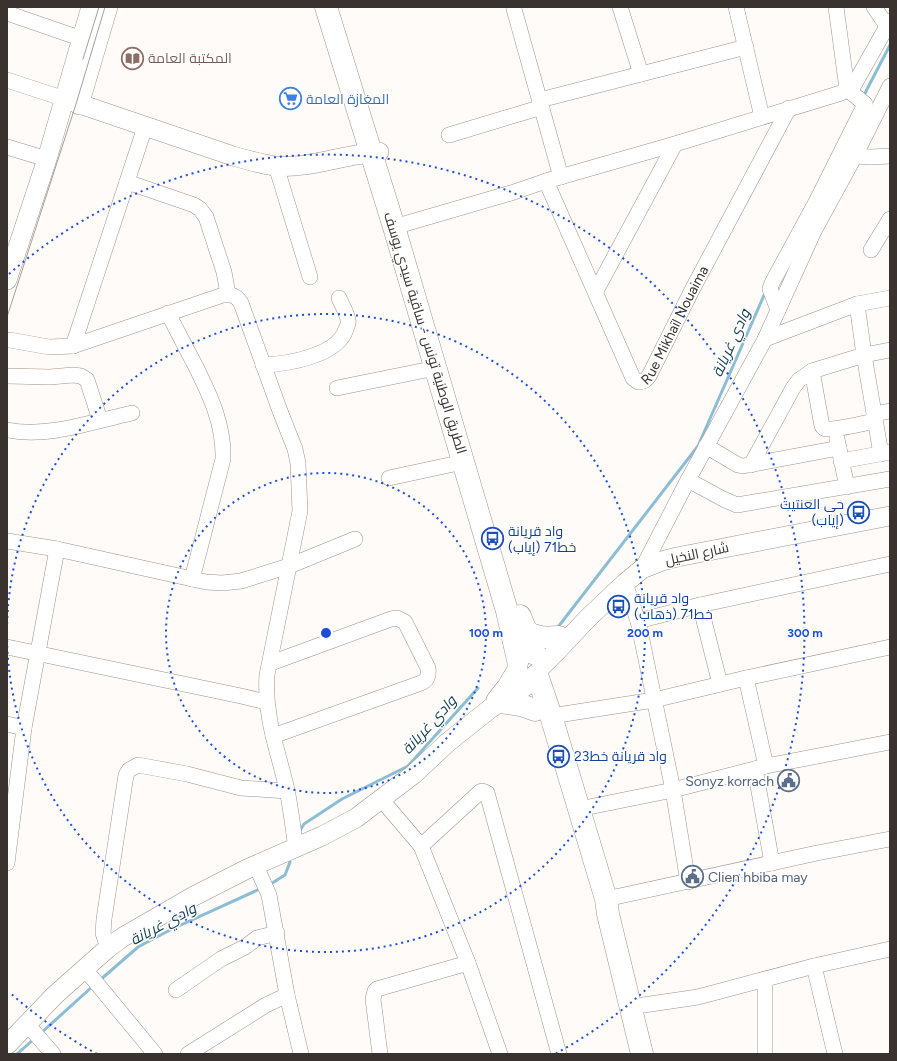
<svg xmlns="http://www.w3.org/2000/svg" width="897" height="1061" font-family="Figtree,Cairo,sans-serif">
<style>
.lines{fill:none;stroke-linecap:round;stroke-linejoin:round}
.stream{stroke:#8bbed4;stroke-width:3}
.minor-casing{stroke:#a19288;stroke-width:16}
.major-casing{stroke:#a19288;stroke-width:20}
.highway-casing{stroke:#a19288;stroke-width:23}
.minor{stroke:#fff;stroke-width:15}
.major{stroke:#fff;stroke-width:19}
.highway{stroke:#fff;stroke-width:22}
.tram{stroke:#a49f9c;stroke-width:1}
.ring{fill:none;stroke:#1d4ed8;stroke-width:2;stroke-dasharray:2 4}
.labels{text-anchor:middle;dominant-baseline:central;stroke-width:3;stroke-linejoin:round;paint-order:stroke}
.education-label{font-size:14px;fill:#785e54;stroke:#fff;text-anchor:start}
.shop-label{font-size:14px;fill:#366cbe;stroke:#fff;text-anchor:start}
.street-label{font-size:14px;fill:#39322e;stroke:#fff}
.transit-label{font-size:14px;fill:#164399;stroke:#fff;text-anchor:start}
.service-label{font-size:14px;fill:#4e5e75;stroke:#fff;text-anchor:end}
.water-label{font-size:15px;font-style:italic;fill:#154151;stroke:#fff}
.centre{fill:#1d4ed8;stroke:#fff;stroke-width:2}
.ring-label{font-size:12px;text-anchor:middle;font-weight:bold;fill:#1d4ed8;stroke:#fff;stroke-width:3;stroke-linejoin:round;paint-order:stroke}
</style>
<rect width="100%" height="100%" fill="#fefbf9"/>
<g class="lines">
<g class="stream">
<polyline points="863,97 890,45"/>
<polyline points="558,627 698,446 765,293"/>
<polyline points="299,832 304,824 342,799 408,766 478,688"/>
<polyline points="269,885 285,875 290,862"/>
<polyline points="99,981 138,947 172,929 262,888"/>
<polyline points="41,1033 93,986"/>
<polyline points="17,1054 34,1039"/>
</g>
<defs>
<g id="minor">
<polyline points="620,7 641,74"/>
<polyline points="736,7 762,117"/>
<polyline points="874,7 887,26"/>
<polyline points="514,9 561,177"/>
<polyline points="7,13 91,42"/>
<polyline points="7,80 65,99"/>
<polyline points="850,92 890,21"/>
<polyline points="540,100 746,47"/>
<polyline points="449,135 542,107"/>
<polyline points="7,147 47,159"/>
<polyline points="855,156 871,157 890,156"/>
<polyline points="276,166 310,277"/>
<path id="s1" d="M546,181L633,378L638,382C644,382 646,380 649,376L692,290L789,108"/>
<polyline points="127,182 194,205 200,209 206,217 224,272 228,294"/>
<polyline points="394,227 511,193 546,181 675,144 841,93 847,89 836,7"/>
<polyline points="871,250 890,219"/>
<polyline points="596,291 675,144"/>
<polyline points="857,304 864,355 881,454"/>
<polyline points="778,310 770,289 772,283 816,202 865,104 847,89"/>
<path d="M168,313C177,331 186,348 195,365C210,395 224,424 223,459L192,579"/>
<polyline points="765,339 814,231 855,156 890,86"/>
<path d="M10,340L49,347L73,346L223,295C231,294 236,295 241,303L280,411L295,449L298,463L300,511L267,675C264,717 278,750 287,790C291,809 293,829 296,848"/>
<polyline points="73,346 145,127"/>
<path d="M263,365C287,364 338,356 346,329C347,327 349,323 348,320C347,313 342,305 339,298"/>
<path d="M812,371L822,426C824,428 824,429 827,429C838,430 863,423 876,421"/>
<polyline points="7,376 50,377 73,375 81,376 87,380 100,420"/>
<polyline points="337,388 436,368"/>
<polyline points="874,414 890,411"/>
<path d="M7,430C49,438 91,422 132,413"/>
<polyline points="837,439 847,487"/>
<polyline points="706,446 738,465 743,466 839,448"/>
<polyline points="841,461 890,452"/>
<polyline points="751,465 793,388 799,380 812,371 864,355 890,350"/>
<polyline points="389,478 463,462"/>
<polyline points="688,480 725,500 737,505 890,479"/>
<polyline points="7,541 57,549 206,582 222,583 241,581 289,566 355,539"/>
<polyline points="642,569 688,480 765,339 857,304 890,298"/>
<polyline points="625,583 638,621 673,790 688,882"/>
<polyline points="700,605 720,684"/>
<polyline points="638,621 700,605 890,564"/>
<polyline points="7,647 241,696 266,702"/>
<path d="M271,663L391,619L397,618L405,622L428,668C429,675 428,680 421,683L273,736"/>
<polyline points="746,678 766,766"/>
<polyline points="551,716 654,700 746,678 890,647"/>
<polyline points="7,724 24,728"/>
<polyline points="755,769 772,863"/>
<polyline points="381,799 421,846 468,963 500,1054"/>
<polyline points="579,809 673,790 766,766 890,742"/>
<polyline points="421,846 480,792 482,791 487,793 559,1054"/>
<polyline points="7,863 24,728 57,549"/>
<polyline points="256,866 269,895 287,995 301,1054"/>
<polyline points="606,899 817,853 890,839"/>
<polyline points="108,948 103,933 104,919 126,775 129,770 138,765 187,774 241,788 287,791"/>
<polyline points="814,966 835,1054"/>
<polyline points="84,968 155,1054"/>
<polyline points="176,990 221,959 245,947 257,938 277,933"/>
<polyline points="630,1007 698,997 814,966 890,949"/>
<polyline points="27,1024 53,1054"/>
<polyline points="188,1054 266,1005 287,995"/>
<polyline points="380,1054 373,999 375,991 377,989 468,963"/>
<polyline points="765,1054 765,979"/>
</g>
<g id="major">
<path d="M65,99L233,156C247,160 261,164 275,166C310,169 344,154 379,152"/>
<polyline points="79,105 108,7"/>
<polyline points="7,280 47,159 91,7"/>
<polyline points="542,666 558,650 587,619 625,583 642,569 662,561 677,557 890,516"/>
<polyline points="496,700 507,686 518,668"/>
<polyline points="7,1045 55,995 108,948 123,937 194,896 247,869 322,836 356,818 414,774 447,743 491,708 526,686 532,677"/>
</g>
<g id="highway">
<polyline points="326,7 394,227 507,611 518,660"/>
<polyline points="520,616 535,654"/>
<path d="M526,632C537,638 546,638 559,637"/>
<polyline points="537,675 551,716 606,899 608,914 642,1054"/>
<polyline points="500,702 521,705 535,710"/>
</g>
</defs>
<use href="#minor" class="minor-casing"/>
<use href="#major" class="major-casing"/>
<use href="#highway" class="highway-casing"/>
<use href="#minor" class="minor"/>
<use href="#major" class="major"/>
<use href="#highway" class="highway"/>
<g class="tram">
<polyline points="83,59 99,7"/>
<polyline points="7,317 76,104 105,7"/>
</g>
</g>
<g class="ring">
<circle cx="326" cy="633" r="160"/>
<path d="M7 630A319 319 0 1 1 7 636"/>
<path d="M97 1054A479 479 0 0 1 9 992M9 274A479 479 0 1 1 555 1054"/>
</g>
<defs>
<symbol id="library-ring" viewBox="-11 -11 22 22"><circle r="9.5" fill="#fff" stroke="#8d6e63" stroke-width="1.5"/><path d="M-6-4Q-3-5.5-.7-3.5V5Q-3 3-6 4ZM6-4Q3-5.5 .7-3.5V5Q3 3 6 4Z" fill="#8d6e63"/></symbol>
<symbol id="supermarket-ring" viewBox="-11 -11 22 22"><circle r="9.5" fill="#fff" stroke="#3f7fe0" stroke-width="1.5"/><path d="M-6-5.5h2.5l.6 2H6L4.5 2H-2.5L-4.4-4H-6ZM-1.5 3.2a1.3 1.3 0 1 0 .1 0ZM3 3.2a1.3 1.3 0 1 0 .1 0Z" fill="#3f7fe0"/></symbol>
<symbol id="bus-ring" viewBox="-11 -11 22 22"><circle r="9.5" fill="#fff" stroke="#1a4fb4" stroke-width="1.5"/><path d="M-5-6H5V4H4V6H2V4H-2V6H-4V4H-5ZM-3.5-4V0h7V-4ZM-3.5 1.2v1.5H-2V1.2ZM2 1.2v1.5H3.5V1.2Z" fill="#1a4fb4"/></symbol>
<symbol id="civic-ring" viewBox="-11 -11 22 22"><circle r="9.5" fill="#fff" stroke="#5c6f8a" stroke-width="1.5"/><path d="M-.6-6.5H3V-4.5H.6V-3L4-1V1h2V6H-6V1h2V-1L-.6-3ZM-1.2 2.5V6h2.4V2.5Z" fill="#5c6f8a"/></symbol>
</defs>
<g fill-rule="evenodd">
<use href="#library-ring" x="120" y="46" width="25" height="25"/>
<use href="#supermarket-ring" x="278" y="86" width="25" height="25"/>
<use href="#bus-ring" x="846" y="500" width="25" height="25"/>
<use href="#bus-ring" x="480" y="526" width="25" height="25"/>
<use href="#bus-ring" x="606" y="594" width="25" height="25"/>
<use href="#bus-ring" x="546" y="744" width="25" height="25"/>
<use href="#civic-ring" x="776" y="768" width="25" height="25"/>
<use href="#civic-ring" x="680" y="864" width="25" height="25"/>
</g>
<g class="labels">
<g class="education-label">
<text x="148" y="58">المكتبة العامة</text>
</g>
<g class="shop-label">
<text x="306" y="99">المغازة العامة</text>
</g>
<g class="street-label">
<text stroke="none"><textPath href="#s1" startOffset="292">Rue Mikhaïl Nouaima</textPath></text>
<text transform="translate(425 333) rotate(73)">الطريق الوطنية تونس - ساقية سيدي يوسف</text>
<text transform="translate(697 554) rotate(-12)">شارع النخيل</text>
</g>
<g class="transit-label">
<text x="844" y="504" text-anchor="end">حي العنتيت<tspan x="844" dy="16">(إياب)</tspan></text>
<text x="508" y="531">واد قريانة<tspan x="508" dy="16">خط71 (إياب)</tspan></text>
<text x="634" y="598">واد قريانة<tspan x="634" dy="16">خط71 (ذهاب)</tspan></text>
<text x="574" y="756">واد قريانة خط23</text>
</g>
<g class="service-label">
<text x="774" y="781">Sonyz korrach</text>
<text x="708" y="877" text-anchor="start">Clien hbiba may</text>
</g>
<g class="water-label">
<text transform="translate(731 343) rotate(-66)">وادي غريانة</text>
<text transform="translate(429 725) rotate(-48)">وادي غريانة</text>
<text transform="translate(163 924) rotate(-28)">وادي غريانة</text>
</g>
</g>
<circle cx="326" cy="633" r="6" class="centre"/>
<g class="ring-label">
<text x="486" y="637">100 m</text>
<text x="645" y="637">200 m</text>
<text x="805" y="637">300 m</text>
</g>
<rect width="897" height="1061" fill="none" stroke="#39322e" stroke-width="16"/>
</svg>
